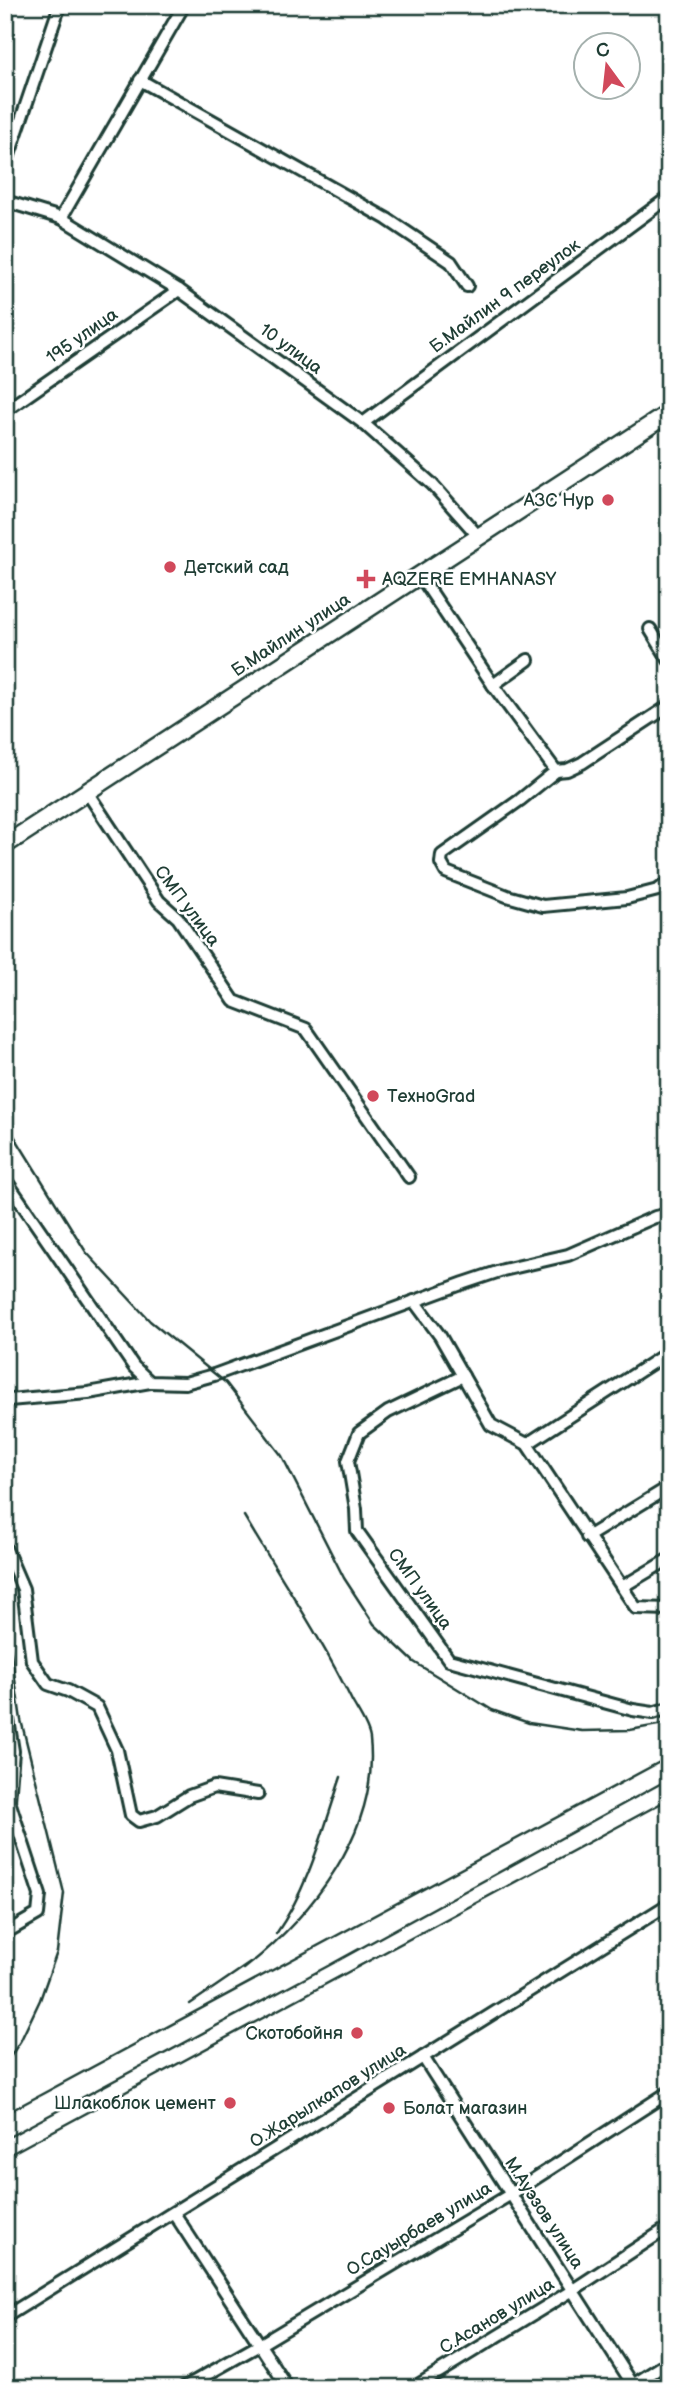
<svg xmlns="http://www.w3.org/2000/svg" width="674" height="2393" font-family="'Balsamiq Sans',sans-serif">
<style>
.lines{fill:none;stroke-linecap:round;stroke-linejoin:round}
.street-casing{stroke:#1f3d34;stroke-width:16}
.secondary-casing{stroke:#1f3d34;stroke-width:21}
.street{stroke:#fff;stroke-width:10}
.secondary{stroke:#fff;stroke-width:16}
.rail{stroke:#1f3d34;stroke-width:2.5}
.poi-dot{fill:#d1495b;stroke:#fff;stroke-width:2.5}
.labels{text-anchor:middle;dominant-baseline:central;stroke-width:5;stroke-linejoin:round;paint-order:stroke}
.street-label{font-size:18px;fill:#1f3d34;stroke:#fff}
.poi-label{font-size:18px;fill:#1f3d34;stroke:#fff;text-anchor:start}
</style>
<rect width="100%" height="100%" fill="#fff"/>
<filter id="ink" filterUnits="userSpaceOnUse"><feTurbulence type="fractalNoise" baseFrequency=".0143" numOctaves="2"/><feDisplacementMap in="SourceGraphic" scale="14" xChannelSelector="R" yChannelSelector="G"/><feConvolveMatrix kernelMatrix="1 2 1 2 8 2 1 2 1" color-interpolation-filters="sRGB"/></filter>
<g filter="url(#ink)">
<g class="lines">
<defs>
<g id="street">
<polyline points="140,80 387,219 451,262 467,286"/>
<polyline points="5,167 60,5"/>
<polyline points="5,201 61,218 179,290 363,423 432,484 479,537"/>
<polyline points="61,218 184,5"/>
<polyline points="5,411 179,290"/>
<polyline points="363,423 669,197"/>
<polyline points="419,574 493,685 556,771"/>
<polyline points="650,629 669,660"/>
<polyline points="493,685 528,660"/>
<polyline points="556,771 520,800 442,855 441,863 446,872 507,896 543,906 627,898 658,890 669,882"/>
<polyline points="556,771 567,770 582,763 669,706"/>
<polyline points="87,792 159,901 178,918 234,1001 306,1029 409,1177"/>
<polyline points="5,1179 134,1367 150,1382 185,1383 214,1375 464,1283 503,1270 568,1255 655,1217 669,1214"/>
<polyline points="414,1301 440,1336 491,1425 527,1444 636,1608 669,1609"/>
<polyline points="463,1376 388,1412 359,1433 348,1461 356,1509 357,1531 449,1660 633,1710 653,1713 669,1708"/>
<polyline points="5,1403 9,1400 88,1393 150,1382"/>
<polyline points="527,1444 669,1352"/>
<polyline points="587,1537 669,1487"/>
<polyline points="5,1547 23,1589 32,1661 48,1684 68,1691 97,1707 117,1750 131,1815 139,1821 157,1816 189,1796 214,1787 258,1794"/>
<polyline points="622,1587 669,1559"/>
<polyline points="5,1701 13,1751 9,1801 40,1895 38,1914 5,1933"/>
<polyline points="423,2057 635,2388"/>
<polyline points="174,2213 288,2388"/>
<polyline points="5,2317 669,1904"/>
<polyline points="183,2388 261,2344 511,2194 669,2092"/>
<polyline points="413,2388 573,2290 669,2227"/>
<polyline points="628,2388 669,2362"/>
</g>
<polyline id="secondary" points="5,845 669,413"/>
</defs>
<use href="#street" class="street-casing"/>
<use href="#secondary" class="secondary-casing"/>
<use href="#street" class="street"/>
<use href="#secondary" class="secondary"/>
<g class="rail">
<polyline points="5,1121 86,1252 150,1321 226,1383 282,1456 344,1578 374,1624 414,1662 492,1710 529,1723 582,1731 630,1730 669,1723"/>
<path d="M244,1516C280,1577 321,1637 352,1701C358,1712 369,1727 370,1739C380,1831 311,1916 244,1969"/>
<polyline points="5,1612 21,1720 64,1893 57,1952 40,2000 21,2040 5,2065"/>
<path d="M276,1934C309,1887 323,1830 341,1777"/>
<polyline points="190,2004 250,1963"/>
<polyline points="5,2114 669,1757"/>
<polyline points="5,2139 328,1966 669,1779"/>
<polyline points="5,2157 669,1799"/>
</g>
</g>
</g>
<g class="poi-dot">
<circle cx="608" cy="500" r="7"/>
<circle cx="170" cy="567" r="7"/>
<path d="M362.5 568.5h7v7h7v7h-7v7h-7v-7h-7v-7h7z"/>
<circle cx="373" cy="1096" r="7"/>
<circle cx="357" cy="2033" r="7"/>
<circle cx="230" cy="2103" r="7"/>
<circle cx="389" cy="2108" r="7"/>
</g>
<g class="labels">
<g class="street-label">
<text transform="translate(505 296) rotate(-36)">Б.Майлин 9 переулок</text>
<text transform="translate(82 336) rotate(-35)">195 улица</text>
<text transform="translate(291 349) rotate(36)">10 улица</text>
<text transform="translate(291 635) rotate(-33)">Б.Майлин улица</text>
<text transform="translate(187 906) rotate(53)">СМП улица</text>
<text transform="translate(420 1589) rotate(54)">СМП улица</text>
<text transform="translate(328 2096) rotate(-32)">О.Жарылкапов улица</text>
<text transform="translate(544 2213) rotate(57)">М.Ауэзов улица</text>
<text transform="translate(419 2229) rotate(-31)">О.Сауырбаев улица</text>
<text transform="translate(497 2316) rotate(-31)">С.Асанов улица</text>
</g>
<g class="poi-label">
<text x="594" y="500" text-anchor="end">АЗС Нур</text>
<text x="184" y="567">Детский сад</text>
<text x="382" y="579">AQZERE EMHANASY</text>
<text x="387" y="1096">ТехноGrad</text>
<text x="343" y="2033" text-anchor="end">Скотобойня</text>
<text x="216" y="2103" text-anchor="end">Шлакоблок цемент</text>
<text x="403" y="2108">Болат магазин</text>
</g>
</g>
<rect width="674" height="2393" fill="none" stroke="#fff" stroke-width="28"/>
<rect x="14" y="14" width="646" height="2365" fill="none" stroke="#1f3d34" stroke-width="2.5" filter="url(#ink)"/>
<g transform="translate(607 66) rotate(345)"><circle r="33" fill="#ffffff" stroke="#a5b1ae" stroke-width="2"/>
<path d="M0-5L12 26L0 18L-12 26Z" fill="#d1495b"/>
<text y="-10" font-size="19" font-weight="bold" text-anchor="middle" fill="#1f3d34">С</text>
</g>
</svg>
